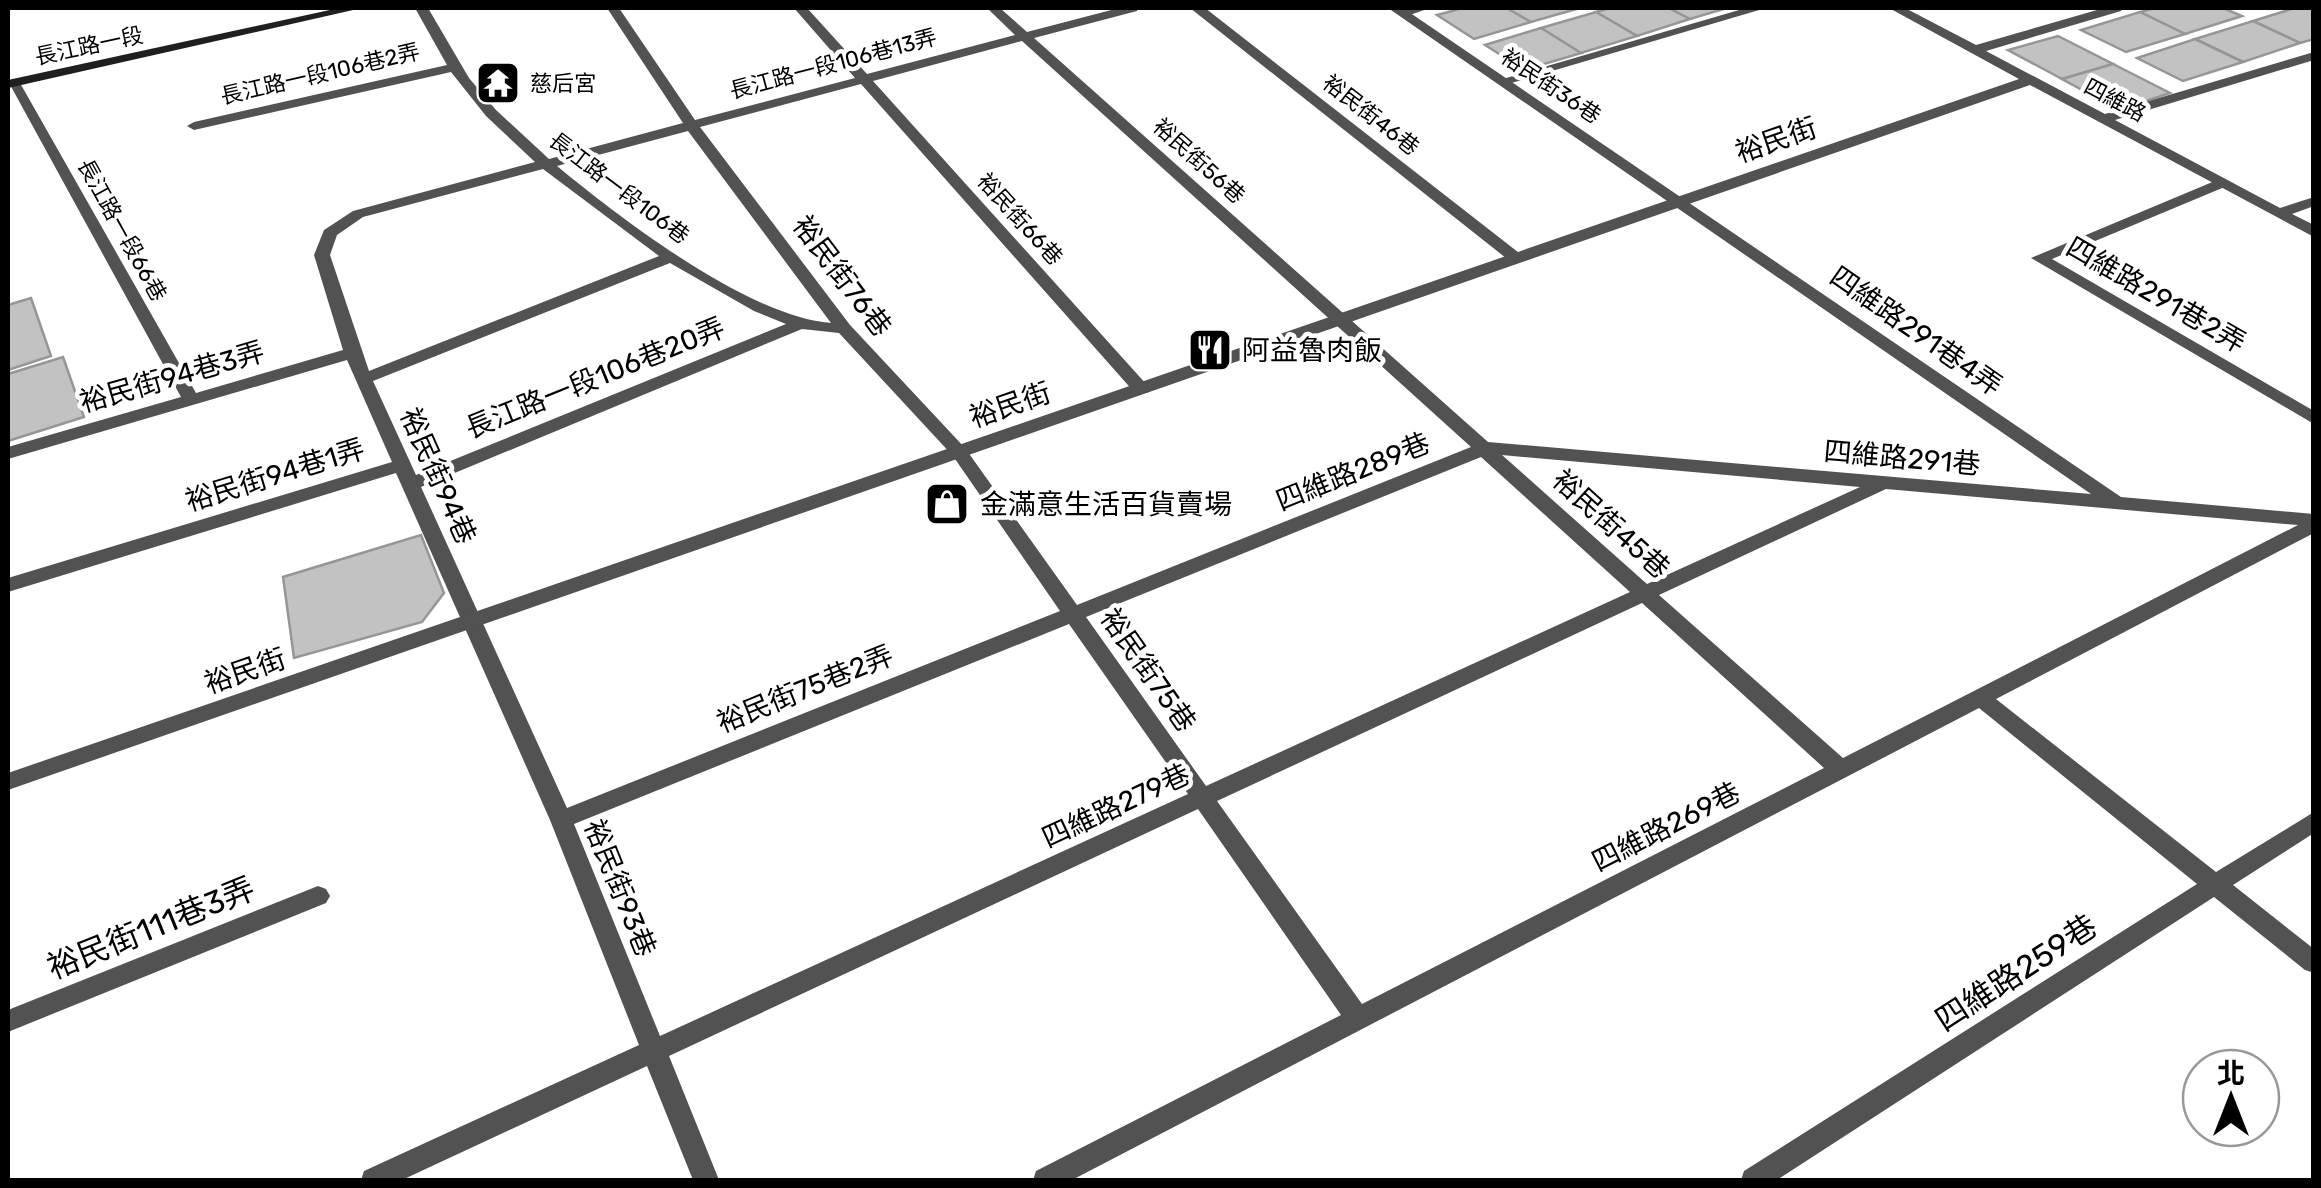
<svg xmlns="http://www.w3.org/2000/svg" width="2321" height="1188" font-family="Rubik,'Noto Sans TC',sans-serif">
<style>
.building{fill:#c2c2c2;stroke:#969696;stroke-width:2.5}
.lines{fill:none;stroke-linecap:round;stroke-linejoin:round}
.lane{fill:#525252;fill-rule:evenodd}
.street{fill:#525252;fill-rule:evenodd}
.secondary{fill:#1f1f1f;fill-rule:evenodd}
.labels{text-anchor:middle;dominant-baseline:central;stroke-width:9;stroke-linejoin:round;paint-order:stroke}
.far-street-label{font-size:22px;fill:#000;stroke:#fff}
.far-poi-label{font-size:22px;fill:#000;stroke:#fff;text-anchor:start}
.street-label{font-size:28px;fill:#000;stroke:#fff}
.poi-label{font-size:28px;fill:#000;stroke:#fff;text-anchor:start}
.near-street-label{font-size:32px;fill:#000;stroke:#fff}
</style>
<rect width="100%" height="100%" fill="#fff"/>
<g class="building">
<polygon points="1463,8 1507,8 1531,22 1474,39 1437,15"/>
<polygon points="1507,8 1580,8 1531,22"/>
<polygon points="1610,8 1669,8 1690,19 1637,36 1596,12"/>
<polygon points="1669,8 1727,8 1690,19"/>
<polygon points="2155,8 2223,8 2242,16 2185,34 2140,12"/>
<polygon points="2295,8 2314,8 2314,39 2300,43 2253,21"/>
<polygon points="1596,12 1637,36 1581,53 1541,28"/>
<polygon points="2140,12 2185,34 2126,52 2081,30"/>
<polygon points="2253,21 2300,43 2243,62 2195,39"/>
<polygon points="1541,28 1581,53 1524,70 1485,45"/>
<polygon points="2058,36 2113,64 2062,79 2008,50"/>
<polygon points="2195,39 2243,62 2183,81 2137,58"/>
<polygon points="2113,64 2170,93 2119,110 2062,79"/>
<polygon points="31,298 51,356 8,370 8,305"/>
<polygon points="63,357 84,417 8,441 8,374"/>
<polygon points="421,535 444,593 422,622 294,658 283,577"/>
</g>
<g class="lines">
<g class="lane">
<path d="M415,8H428L469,78L496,110L549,159L683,123L607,8H619L695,120L855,78L794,8H807L867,74L1015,35L987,8H1000L1027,32L1119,8H1138L1137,11L1034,38L1488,442L2091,494L1388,8H1403L2121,497L2314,514V533L1996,699L2216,872L2314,812V833L2233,885L2314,949V973L2305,970L2214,897L1777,1180H1741L1744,1171L2197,884L1979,708L1072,1180H1033L1036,1171L1341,1015L1198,809L669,1056L719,1180H693L647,1066L402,1180H361L364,1171L639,1045L550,820L396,473L8,592V578L392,462L347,360L8,459V447L181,397L8,81L13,79L20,83L196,393L343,350L314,255L324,230L353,211L535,162L486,116L451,72L194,130L187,126L194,122L447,65ZM1022,41L1471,447L1077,605L965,448L850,325L700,127L861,84L1135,393H1147L1150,389L1147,385L873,81ZM688,131L831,323C749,317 620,218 557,166ZM543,169L659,256L369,371L330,255L337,235L363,217ZM670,263L754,311L786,324L416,475L373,381ZM802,329L839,333L953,456L1060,611L567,808L421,487ZM1502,455L1860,487L1647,584ZM1481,457L1630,592L1206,786L1086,617ZM1886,489L2298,525L1843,758L1659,595ZM1642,603L1824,768L1362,1004L1217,801ZM1069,624L1188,794L660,1036L574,824Z"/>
<polygon points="1190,8 1205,8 1523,256 1523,262 1511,262"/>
<polygon points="2222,178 2227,180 2227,186 2052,259 2314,411 2314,424 2031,258"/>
<polygon points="318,886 326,889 330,896 326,903 8,1032 8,1010"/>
</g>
<g class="street">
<polygon points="1410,8 1430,8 1404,17 1397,13"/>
<polygon points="1746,8 1766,8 1508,84 1496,81"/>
<polygon points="1889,8 1905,8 1976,45 2104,8 2122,8 2121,11 1986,51 2105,114 2314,52 2314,60 2115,120 2280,208 2314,197 2314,206 2292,214 2314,225 2314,237 2030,85 8,790 8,773 2019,79"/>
</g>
<polygon class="secondary" points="339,8 362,8 8,88 8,80"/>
</g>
<defs>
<symbol id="temple-square" viewBox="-11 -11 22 22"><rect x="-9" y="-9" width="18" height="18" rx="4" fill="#000" stroke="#fff"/><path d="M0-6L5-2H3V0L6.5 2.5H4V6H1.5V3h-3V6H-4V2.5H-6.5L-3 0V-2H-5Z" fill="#fff"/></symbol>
<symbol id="restaurant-square" viewBox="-11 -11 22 22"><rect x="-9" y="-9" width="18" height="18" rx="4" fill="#000" stroke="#fff"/><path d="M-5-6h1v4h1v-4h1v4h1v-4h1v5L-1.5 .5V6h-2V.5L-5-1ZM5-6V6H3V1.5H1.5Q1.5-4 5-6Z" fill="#fff"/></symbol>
<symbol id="shop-square" viewBox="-11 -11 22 22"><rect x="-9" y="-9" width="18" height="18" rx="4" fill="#000" stroke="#fff"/><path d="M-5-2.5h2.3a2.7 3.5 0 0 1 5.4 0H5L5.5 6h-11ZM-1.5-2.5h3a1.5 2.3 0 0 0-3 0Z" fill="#fff"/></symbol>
</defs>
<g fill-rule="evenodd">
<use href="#temple-square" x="473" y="58" width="50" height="50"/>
<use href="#restaurant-square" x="1185" y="325" width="50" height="50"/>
<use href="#shop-square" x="922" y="479" width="50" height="50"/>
</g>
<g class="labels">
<g class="far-street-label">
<text transform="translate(89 46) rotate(-12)">長江路一段</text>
<text transform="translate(833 64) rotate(-15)">長江路一段106巷13弄</text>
<text transform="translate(320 74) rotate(-13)">長江路一段106巷2弄</text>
<text transform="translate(1551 86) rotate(34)">裕民街36巷</text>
<text transform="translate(2115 100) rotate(28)">四維路</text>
<text transform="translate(1371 115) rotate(38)">裕民街46巷</text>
<text transform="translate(1199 161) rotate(42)">裕民街56巷</text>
<text transform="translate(619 188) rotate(37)">長江路一段106巷</text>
<text transform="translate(1020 219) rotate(48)">裕民街66巷</text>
<text transform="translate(122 230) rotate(61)">長江路一段66巷</text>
</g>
<g class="far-poi-label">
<text x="530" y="83">慈后宮</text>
</g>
<g class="street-label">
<text transform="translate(1776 140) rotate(-19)">裕民街</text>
<text transform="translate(842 276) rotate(53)">裕民街76巷</text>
<text transform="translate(2156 295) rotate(30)">四維路291巷2弄</text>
<text transform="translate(1916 331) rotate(35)">四維路291巷4弄</text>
<text transform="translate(172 377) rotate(-16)">裕民街94巷3弄</text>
<text transform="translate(595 378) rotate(-22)">長江路一段106巷20弄</text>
<text transform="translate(1010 405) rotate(-19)">裕民街</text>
<text transform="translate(1902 458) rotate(5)">四維路291巷</text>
<text transform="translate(1353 472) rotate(-22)">四維路289巷</text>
<text transform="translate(275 475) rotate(-17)">裕民街94巷1弄</text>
<text transform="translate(438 476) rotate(66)">裕民街94巷</text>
<text transform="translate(1611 524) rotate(42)">裕民街45巷</text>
<text transform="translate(1148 670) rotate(55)">裕民街75巷</text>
<text transform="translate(245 671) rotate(-19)">裕民街</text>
<text transform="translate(805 689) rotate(-22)">裕民街75巷2弄</text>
<text transform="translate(1116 806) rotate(-25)">四維路279巷</text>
<text transform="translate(1666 827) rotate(-27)">四維路269巷</text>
<text transform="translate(620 888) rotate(68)">裕民街93巷</text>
</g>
<g class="poi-label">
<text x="1242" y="350">阿益魯肉飯</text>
<text x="980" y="504">金滿意生活百貨賣場</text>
</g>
<g class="near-street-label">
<text transform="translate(151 928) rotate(-22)">裕民街111巷3弄</text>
<text transform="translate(2016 973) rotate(-33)">四維路259巷</text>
</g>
</g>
<rect width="2321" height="1188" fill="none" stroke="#000000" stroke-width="20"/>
<g transform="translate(2231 1098)"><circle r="48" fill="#ffffff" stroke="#999999" stroke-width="2.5"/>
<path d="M0-8L18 38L0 25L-18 38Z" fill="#000000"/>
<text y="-15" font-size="28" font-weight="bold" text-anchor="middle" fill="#000000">北</text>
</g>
</svg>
